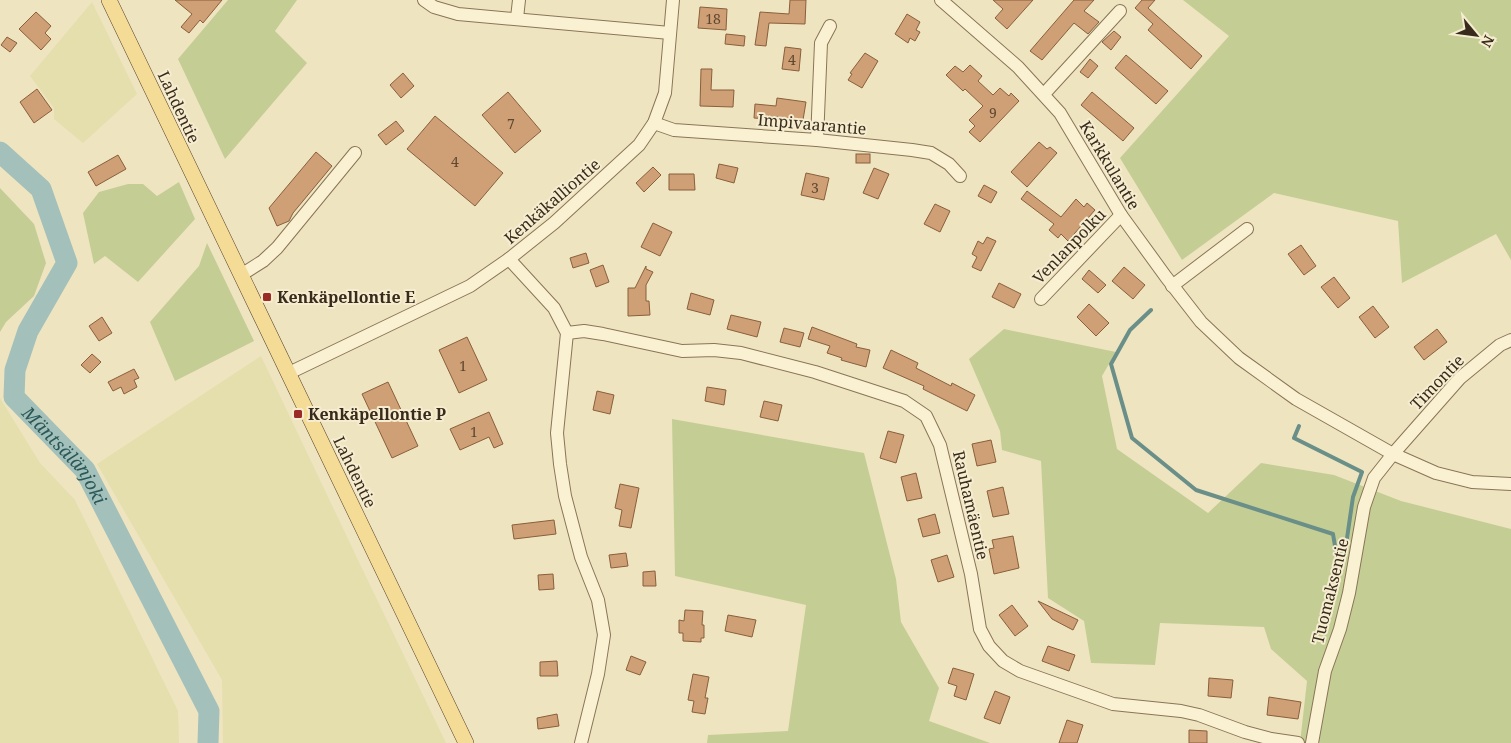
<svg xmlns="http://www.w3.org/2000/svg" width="1511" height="743" font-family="'Noto Serif',serif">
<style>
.farmland{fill:#e5dfad}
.green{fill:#c4ce94}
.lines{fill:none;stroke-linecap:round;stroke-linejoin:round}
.stream{stroke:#6a8f88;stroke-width:4}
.river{stroke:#a3c1ba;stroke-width:21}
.building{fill:#cf9f75;stroke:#895f3c}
.minor-casing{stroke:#897557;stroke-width:14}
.major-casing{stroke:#56422c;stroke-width:16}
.minor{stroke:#faf1d3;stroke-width:12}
.major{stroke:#f4dc96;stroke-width:15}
.poi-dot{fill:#9a2b25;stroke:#f6edd0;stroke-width:2}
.labels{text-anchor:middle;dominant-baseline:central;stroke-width:4;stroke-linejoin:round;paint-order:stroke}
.number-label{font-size:14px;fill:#5e4832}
.street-label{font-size:16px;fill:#382b1c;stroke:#f6edd0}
.poi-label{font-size:16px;font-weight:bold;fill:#382b1c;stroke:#f6edd0;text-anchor:start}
.water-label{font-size:18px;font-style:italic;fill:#2b5858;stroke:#f6edd0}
</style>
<rect width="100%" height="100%" fill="#efe4c0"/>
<g class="farmland">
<polygon points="92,2 137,94 83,143 54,119 54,108 30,76"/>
<polygon points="261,356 359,562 446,743 223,743 222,680 97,464"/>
<polygon points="0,398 40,463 75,500 178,711 179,743 0,743"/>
</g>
<g class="green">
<polygon points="228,0 297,0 275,31 307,63 225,159 178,59"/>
<polygon points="1183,0 1511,0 1511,260 1496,234 1402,283 1398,221 1274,193 1182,260 1120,158 1229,36"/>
<polygon points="179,182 195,219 138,282 105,256 94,264 83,213 99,192 128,184 143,184 157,196"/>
<polygon points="0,188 34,224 46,263 34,296 6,322 0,332"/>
<polygon points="207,243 254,341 175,381 150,322 199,266"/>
<polygon points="1004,329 1116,352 1102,376 1117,449 1208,513 1261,463 1334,475 1401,501 1511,529 1511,743 1300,743 1307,681 1271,649 1264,627 1160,623 1155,665 1091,663 1084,621 1048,598 1041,461 1002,450 1000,431 969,359"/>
<polygon points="672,419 864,453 896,579 901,622 939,688 929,721 990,743 707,743 708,735 788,731 806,605 675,576"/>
</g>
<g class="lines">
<polyline class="stream" points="1151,310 1130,330 1111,364 1132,438 1196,490 1333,534 1336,552 1345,552 1353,497 1362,472 1294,438 1299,426"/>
<path class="river" id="s1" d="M0,152L41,189L67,263L28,331L15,370L14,397L85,470L209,711L208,743"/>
</g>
<g class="building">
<polygon points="175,0 222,0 203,23 200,20 189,33 181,27 192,14"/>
<polygon points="790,0 806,0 805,24 769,23 766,46 755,45 760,12 789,14"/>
<polygon points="993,0 1033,0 1007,29 995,18 1003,9"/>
<polygon points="1074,0 1094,0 1084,11 1099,22 1088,34 1074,23 1042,60 1030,51"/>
<polygon points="1142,0 1155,0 1148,8 1202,56 1191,69 1148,30 1153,24 1135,8"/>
<polygon points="700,7 727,9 726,30 698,28"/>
<polygon points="36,12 51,26 45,33 51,39 41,50 19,29"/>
<polygon points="907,14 920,22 916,30 920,32 915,41 910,38 908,43 895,34"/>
<polygon points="1114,31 1121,37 1111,50 1102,42"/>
<polygon points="726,34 745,36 744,46 725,44"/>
<polygon points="7,37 17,43 10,52 1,45"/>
<polygon points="785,47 801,49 799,71 782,69"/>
<polygon points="865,53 878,61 862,88 848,80 852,74 850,73"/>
<polygon points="1126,55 1168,91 1156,104 1115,68"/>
<polygon points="1090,59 1098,66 1088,78 1080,72"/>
<polygon points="970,65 982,76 978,81 993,95 1000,88 1009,96 1011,93 1019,101 980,142 969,132 975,126 969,120 983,106 965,89 963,91 946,75 955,66 963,72"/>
<polygon points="701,69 712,69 711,90 734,90 733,107 700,106"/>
<polygon points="403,73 414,86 401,98 390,85"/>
<polygon points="37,89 52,110 34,123 20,102"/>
<polygon points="508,92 541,131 515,153 482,115"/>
<polygon points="1092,92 1134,128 1123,141 1081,105"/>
<polygon points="777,98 806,102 803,120 768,116 767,119 754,118 755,104 776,106"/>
<polygon points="435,116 503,173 475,206 407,149"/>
<polygon points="396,121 404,131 386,145 378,135"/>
<polygon points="1039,142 1047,149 1050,147 1057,153 1027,187 1011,172"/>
<polygon points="316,152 332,166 293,213 289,221 277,226 269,208"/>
<rect x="856" y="154" width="14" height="9"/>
<polygon points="118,155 126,169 96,186 88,172"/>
<polygon points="719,164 738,168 734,183 716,178"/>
<polygon points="653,167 661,175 644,192 636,183"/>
<polygon points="874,168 889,174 878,199 863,193"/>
<polygon points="806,173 829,178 824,200 801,195"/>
<polygon points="669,174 694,174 695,190 669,190"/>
<polygon points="984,185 997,192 991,203 978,196"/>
<polygon points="1027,191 1061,217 1076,199 1084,207 1087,203 1095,210 1068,241 1061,234 1058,238 1049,230 1054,224 1021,199"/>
<polygon points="935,204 950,211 940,232 924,224"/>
<polygon points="653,223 672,232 660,256 641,247"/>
<polygon points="987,237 996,241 981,271 972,267 977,257 972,254 978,241 983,244"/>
<polygon points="1301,245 1316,266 1304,275 1288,254"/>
<polygon points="586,253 589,263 573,268 570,258"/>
<polygon points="603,265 609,282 596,287 590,270"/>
<polygon points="646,266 646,269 653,272 646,285 646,301 649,301 650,315 628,316 628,288 635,288"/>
<polygon points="1124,267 1145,285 1133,299 1112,281"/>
<polygon points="1089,270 1106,285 1098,293 1082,279"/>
<polygon points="1334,277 1350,298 1338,308 1321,287"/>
<polygon points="999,283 1021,294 1014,308 992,297"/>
<polygon points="691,293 714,300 710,315 687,309"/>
<polygon points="1089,304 1109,323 1096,336 1077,317"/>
<polygon points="1373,306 1389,327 1375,338 1359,317"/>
<polygon points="731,315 761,322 757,337 727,329"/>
<polygon points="102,317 112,333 99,341 89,326"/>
<polygon points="812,327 857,344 856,347 870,350 866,367 841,360 842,358 827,353 830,346 808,339"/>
<polygon points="784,328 804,333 800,347 780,342"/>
<polygon points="1437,329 1447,342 1424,360 1414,347"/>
<polygon points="467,337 487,380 459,393 439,350"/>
<polygon points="891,350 918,363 916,368 951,386 952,383 975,395 967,411 923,389 924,386 883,368"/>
<polygon points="92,354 101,362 90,373 81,365"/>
<polygon points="134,369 139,378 134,380 137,387 124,394 121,387 113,391 108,382"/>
<polygon points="388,382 418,446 392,458 362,394"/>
<polygon points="707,387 726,390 724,405 705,401"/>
<polygon points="597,391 614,395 610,414 593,410"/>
<polygon points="764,401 782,405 778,421 760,417"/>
<polygon points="489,412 503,444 494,448 489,437 460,450 450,429"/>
<polygon points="888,431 904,435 896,463 880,458"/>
<polygon points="991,440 996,462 977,466 972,444"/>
<polygon points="916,473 922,498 907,501 901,477"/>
<polygon points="620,484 639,488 631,528 619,526 622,510 615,508"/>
<polygon points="1003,487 1009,514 993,517 987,491"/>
<polygon points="935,514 940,533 923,537 918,519"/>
<polygon points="554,520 556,534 514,539 512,525"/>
<polygon points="1013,536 1019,568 994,574 989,549 994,548 992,540"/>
<polygon points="626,553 628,566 611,568 609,555"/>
<polygon points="947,555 954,577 938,582 931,560"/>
<polygon points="655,571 656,586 643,586 643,572"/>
<polygon points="553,574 554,589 539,590 538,575"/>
<polygon points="1038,601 1078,620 1073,630 1052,619"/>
<polygon points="1012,605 1028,626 1015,636 999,615"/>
<polygon points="685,610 703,611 702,625 704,625 704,638 701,638 701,642 683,641 683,633 679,633 679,620 684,621"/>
<polygon points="728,615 756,620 752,637 725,631"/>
<polygon points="1048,646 1075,655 1069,671 1042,661"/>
<polygon points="631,656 646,662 640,675 626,670"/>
<polygon points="557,661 558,676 540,676 540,662"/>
<polygon points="953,668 974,674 966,700 954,696 957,686 948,683"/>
<polygon points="693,674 709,677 705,698 708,698 705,714 692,712 694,701 688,700"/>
<polygon points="1209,678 1233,680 1231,698 1208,696"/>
<polygon points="995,691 1010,697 1000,724 984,718"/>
<polygon points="1269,697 1301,702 1298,719 1267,715"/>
<polygon points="557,714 559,726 538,729 537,718"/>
<polygon points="1067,720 1083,725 1077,743 1059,743"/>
<polygon points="1189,730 1207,731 1207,743 1189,743"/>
</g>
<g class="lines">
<defs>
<g id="minor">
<polyline points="424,0 434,7 458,14 670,33"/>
<polyline points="941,0 1018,67 1060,113 1121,215 1166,277 1201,322 1239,358 1296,399 1393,454 1436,473 1472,482 1511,484"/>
<polyline points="517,18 519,0"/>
<polyline points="1044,94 1120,11"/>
<polyline points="654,123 674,130 817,140 912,150 931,153 949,164 960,176"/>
<polyline points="817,140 821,43 830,26"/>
<polyline points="241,275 263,261 277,248 355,153"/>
<polyline points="1172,286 1247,229"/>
<polyline points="1041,299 1121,215"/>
<polyline points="567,333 584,331 603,334 682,351 714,350 741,353 815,372 904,401 926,416 940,445 971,574 980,629 989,646 1003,661 1020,671 1113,704 1181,711 1199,715 1245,732 1271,739 1298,743"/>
<polyline points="289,373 470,286 509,259"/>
<polyline points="581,743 598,674 604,635 598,600 581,557 565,496 560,464 557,433 567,333 554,308 509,259 554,223 639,145 654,123 665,93 673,0"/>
<polyline points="1312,743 1325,671 1340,629 1349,593 1364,507 1374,478 1393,454 1460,378 1500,345 1511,340"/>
</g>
<polyline id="major" points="109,0 466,743"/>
</defs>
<use href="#minor" class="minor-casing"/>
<use href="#major" class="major-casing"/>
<use href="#minor" class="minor"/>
<use href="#major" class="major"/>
</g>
<g class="poi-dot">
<rect x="262" y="292" width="10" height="10" rx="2.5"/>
<rect x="293" y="409" width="10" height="10" rx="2.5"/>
</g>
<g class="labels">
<g class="number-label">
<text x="713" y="18">18</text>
<text x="792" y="59">4</text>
<text x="993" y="112">9</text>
<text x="511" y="123">7</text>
<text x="455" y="161">4</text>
<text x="815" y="187">3</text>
<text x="463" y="365">1</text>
<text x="474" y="431">1</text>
</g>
<g class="street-label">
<text transform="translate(179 107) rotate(65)">Lahdentie</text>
<text transform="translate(812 124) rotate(5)">Impivaarantie</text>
<text transform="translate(1110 165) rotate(59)">Karkkulantie</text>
<text transform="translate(552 201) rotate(-41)">Kenkäkalliontie</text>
<text transform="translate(1069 246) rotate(-46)">Venlanpolku</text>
<text transform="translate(1437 382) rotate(-46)">Timontie</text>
<text transform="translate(355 472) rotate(64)">Lahdentie</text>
<text transform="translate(971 505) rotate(77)">Rauhamäentie</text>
<text transform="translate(1330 591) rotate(-76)">Tuomaksentie</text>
</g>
<g class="poi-label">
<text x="277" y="297">Kenkäpellontie E</text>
<text x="308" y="414">Kenkäpellontie P</text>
</g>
<g class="water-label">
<text stroke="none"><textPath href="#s1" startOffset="358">Mäntsälänjoki</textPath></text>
</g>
</g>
<g transform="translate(1476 35) rotate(119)" stroke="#f6edd0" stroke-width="4" paint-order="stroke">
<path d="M0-4L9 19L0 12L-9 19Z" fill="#382b1c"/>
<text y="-8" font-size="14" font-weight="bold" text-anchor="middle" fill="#382b1c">N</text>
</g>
</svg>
